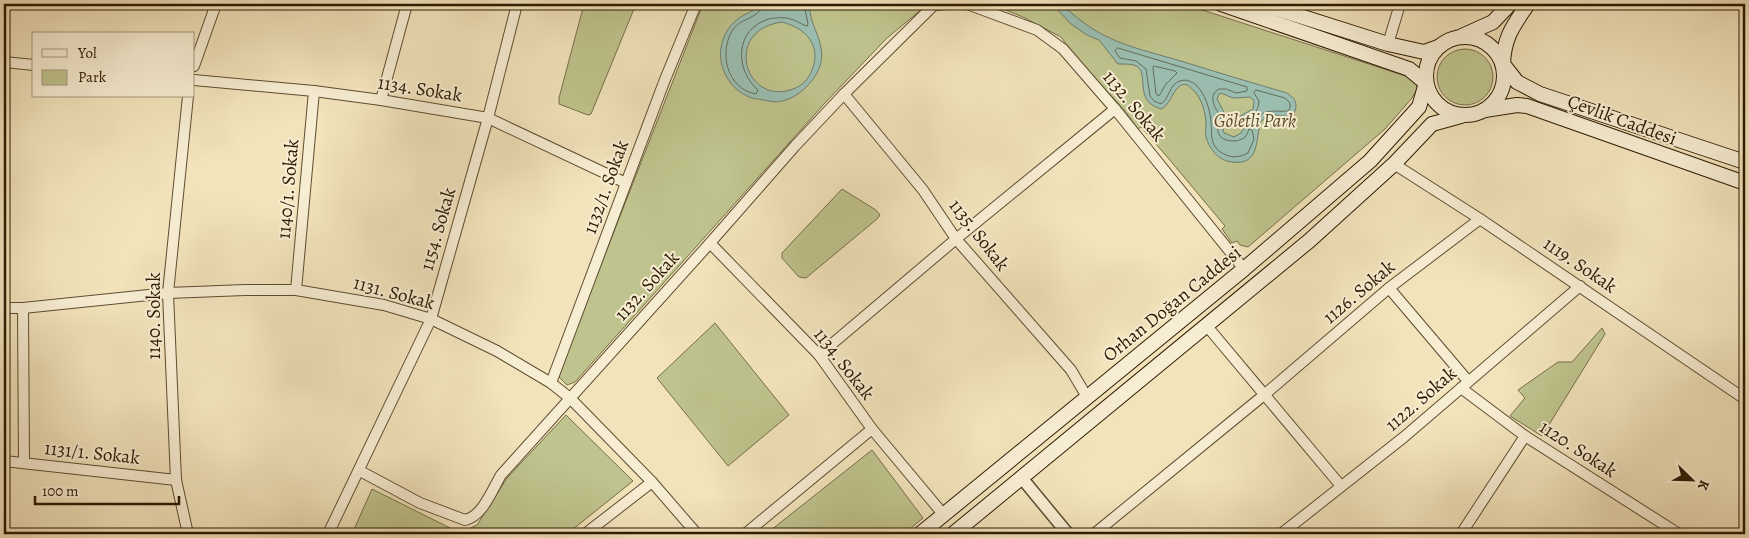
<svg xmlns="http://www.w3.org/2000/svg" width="1749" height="538" font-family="Alegreya,serif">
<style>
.green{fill:#bfc38d;stroke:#766e47}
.water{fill:#9bbeb1;stroke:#6f7c6b;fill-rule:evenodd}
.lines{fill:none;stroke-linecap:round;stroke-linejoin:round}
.shore{stroke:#646c59;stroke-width:1}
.minor-casing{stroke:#5e4c30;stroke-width:12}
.tertiary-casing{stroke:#5e4c30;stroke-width:14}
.secondary-casing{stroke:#2d1a01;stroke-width:16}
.minor{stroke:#f7edd3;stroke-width:10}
.tertiary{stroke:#f7edd3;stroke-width:11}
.secondary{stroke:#f7edd3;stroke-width:14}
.labels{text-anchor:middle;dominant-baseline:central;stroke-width:4;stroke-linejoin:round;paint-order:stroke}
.street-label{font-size:19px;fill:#2d1a01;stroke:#f7edd3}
.park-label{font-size:19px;font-style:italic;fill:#594d2b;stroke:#f7edd3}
</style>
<rect width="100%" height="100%" fill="#f2e3bb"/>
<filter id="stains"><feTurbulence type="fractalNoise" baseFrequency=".004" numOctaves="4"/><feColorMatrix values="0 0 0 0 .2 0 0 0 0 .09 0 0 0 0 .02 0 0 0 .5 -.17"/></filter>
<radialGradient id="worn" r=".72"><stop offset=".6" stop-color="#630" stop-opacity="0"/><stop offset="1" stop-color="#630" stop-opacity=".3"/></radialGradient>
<g class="green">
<polygon points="584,4 636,4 591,114 588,115 559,104 559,98"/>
<polygon points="703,4 928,4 887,38 824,104 575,382 567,385 559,377 561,367"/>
<polygon points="991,4 1184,4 1415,79 1417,84 1417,89 1412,98 1385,129 1248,247 1240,245 1237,241 1232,243 1222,229 1225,226 1169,159 1141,127 1138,129 1125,111 1076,57 1061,37 1023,17"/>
<circle cx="1465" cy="77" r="28"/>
<polygon points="842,189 876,210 880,215 877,219 806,278 799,277 782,258 782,253"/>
<polygon points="715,323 789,415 728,466 657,378"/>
<polygon points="1602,328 1605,334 1542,436 1510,416 1525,398 1518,390 1558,362 1572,362"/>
<polygon points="566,415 633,481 567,534 352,534 372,489 460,533 477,525 507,478"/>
<polygon points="872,450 923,518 904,534 766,534"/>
</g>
<g class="water">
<path d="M758,4H811C805,20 828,42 820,66C815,81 798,98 782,101C776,103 769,101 763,100C759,99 753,99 749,97C730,89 718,68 721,48C723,34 731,22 744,15C750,12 755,10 758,4ZM782,22C806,28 822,46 812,70C809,79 802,86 793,89C745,107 722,30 782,22Z"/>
<path d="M1052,4H1062C1101,43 1134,47 1184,62C1219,73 1253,83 1287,93C1292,97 1296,99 1296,106C1295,122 1280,114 1271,115C1267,116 1264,119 1261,121C1255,138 1261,166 1232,162C1219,161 1209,149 1206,137C1205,132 1206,127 1206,122C1205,111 1202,101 1196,93C1194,91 1190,86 1187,85C1174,81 1172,105 1161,109C1131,100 1152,71 1134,65C1130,64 1123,64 1118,64L1099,40L1087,35L1071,24ZM1221,93L1233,98L1250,97L1254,101L1253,109L1240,116L1244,128L1241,133L1234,137L1224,133L1223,129L1226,116L1217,99L1219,94Z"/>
</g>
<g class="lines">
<g class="shore">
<path d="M762,4C761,18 742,18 734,28C718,50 726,89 756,94L758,90C734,69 735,29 769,19C778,17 788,17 796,21C800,23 803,25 807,26L808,24L805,9L806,4"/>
<path d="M1118,48L1247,87V91L1236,93L1226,89H1219C1207,96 1215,108 1221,117C1221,121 1218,125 1218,129C1217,142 1237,144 1245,137C1247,135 1248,132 1249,129L1252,130L1254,139L1248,153C1242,156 1236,158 1229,156C1225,155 1219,152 1216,148C1210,141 1212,131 1211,122C1210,109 1205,93 1195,84C1190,81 1186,79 1180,81C1169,84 1170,98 1161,104L1154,101L1150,96L1146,69L1136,61L1120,58L1115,51Z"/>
<polygon points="1154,66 1175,71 1177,73 1166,84 1159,96 1156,94 1153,68"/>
<path d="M1256,90L1285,98L1290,103V108L1288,111C1270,112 1260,107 1253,128L1251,129L1246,119C1254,111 1258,114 1259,101L1254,93Z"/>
</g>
<defs>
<g id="minor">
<polyline points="967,4 1037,30 1063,49 1115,109 1244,269"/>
<polyline points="1388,44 1400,4"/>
<polyline points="4,62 34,65"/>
<polyline points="194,66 216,4"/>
<polyline points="194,80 314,91 381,100 488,118 626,183"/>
<polyline points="844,94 923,190 956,239 1071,370 1087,397"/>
<polyline points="188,96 168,293 176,480 188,534"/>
<polyline points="381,100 407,4"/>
<polyline points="1394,164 1480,219 1745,399"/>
<polyline points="710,243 819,355 872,429 943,514"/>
<polyline points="1389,288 1468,381"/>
<polyline points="296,290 314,91"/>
<polyline points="4,308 23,308 168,293 245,290 296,290 384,305 431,319 497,351 551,383 570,398 652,482 697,534"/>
<polyline points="23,308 24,463"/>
<polyline points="1206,325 1341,486"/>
<polyline points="819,355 956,239 1115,109"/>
<polyline points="551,383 664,82 696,4"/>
<polyline points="1461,388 1525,436 1679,534"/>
<polyline points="4,461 176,480"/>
<path d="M360,471L420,503L465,520C483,516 492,490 501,475L710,243L795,146L844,94L934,5L947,4"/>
<polyline points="328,534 431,319 488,118 517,4"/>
<polyline points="585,534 652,482"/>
<polyline points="745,534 872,429"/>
<polyline points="1094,534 1264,395 1389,288 1480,219"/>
<polyline points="1281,534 1404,437 1580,286"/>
<polyline points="1461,534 1525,436"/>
</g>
<polyline id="tertiary" points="1021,477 1068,534"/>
<g id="secondary">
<polyline points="1262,4 1388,44 1424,52 1438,47"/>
<path d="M1528,4C1513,26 1504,37 1503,64L1517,82L1540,94L1745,162"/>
<polyline points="1462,36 1493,22 1510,4"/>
<circle cx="1465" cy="76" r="39"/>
<polyline points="1485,110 1517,105 1527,106 1745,183"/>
<polyline points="920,534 1244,269 1370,161 1419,107 1426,83 1409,69 1221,4"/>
<polyline points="953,534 1309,241 1394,164 1432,124 1461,116"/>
</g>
</defs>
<use href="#minor" class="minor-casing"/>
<use href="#tertiary" class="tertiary-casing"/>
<use href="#secondary" class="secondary-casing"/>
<use href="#minor" class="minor"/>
<use href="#tertiary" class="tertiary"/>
<use href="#secondary" class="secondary"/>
</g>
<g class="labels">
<g class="street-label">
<text transform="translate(420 89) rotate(9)">1134. Sokak</text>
<text transform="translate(1134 106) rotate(50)">1132. Sokak</text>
<text transform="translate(1622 120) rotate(20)">Çevlik Caddesi</text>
<text transform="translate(606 187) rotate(-70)">1132/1. Sokak</text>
<text transform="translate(288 189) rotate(-85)">1140/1. Sokak</text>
<text transform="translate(438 229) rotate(-74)">1154. Sokak</text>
<text transform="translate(979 235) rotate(52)">1135. Sokak</text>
<text transform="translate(1580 265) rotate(34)">1119. Sokak</text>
<text transform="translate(647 286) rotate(-48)">1132. Sokak</text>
<text transform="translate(1359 292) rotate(-40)">1126. Sokak</text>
<text transform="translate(394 293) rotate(15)">1131. Sokak</text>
<text transform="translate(1172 304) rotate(-39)">Orhan Doğan Caddesi</text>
<text transform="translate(154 316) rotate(-90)">1140. Sokak</text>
<text transform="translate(844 364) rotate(52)">1134. Sokak</text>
<text transform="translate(1421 399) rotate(-41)">1122. Sokak</text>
<text transform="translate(1578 449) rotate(33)">1120. Sokak</text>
<text transform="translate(92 453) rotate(6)">1131/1. Sokak</text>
</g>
<g class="park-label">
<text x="1255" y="121">Göletli Park</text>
</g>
</g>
<rect width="1749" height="538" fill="none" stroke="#f2e3bb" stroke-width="20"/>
<rect x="5" y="5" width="1739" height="528" fill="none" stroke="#2d1a01" stroke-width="2.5"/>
<rect x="10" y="10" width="1729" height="518" fill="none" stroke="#2d1a01"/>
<rect x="32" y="32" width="162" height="65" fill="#f7edd3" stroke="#a6997f"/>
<rect x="42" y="49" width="25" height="8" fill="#f7edd3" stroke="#a6997f"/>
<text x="78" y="58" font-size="15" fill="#2d1a01">Yol</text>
<rect x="42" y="70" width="25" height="15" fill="#bfc38d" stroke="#a6997f"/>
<text x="78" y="82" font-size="15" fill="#2d1a01">Park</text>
<g transform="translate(1692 480) rotate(113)" stroke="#f7edd3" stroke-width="4" paint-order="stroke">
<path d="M0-4L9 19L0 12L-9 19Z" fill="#2d1a01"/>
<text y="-8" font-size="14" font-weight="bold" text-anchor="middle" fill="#2d1a01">K</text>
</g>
<path d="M35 496v8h144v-8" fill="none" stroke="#2d1a01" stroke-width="2.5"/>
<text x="42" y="496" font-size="15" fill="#2d1a01" stroke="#f7edd3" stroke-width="4" paint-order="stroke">100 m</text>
<rect width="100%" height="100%" filter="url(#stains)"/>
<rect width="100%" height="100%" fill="url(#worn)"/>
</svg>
